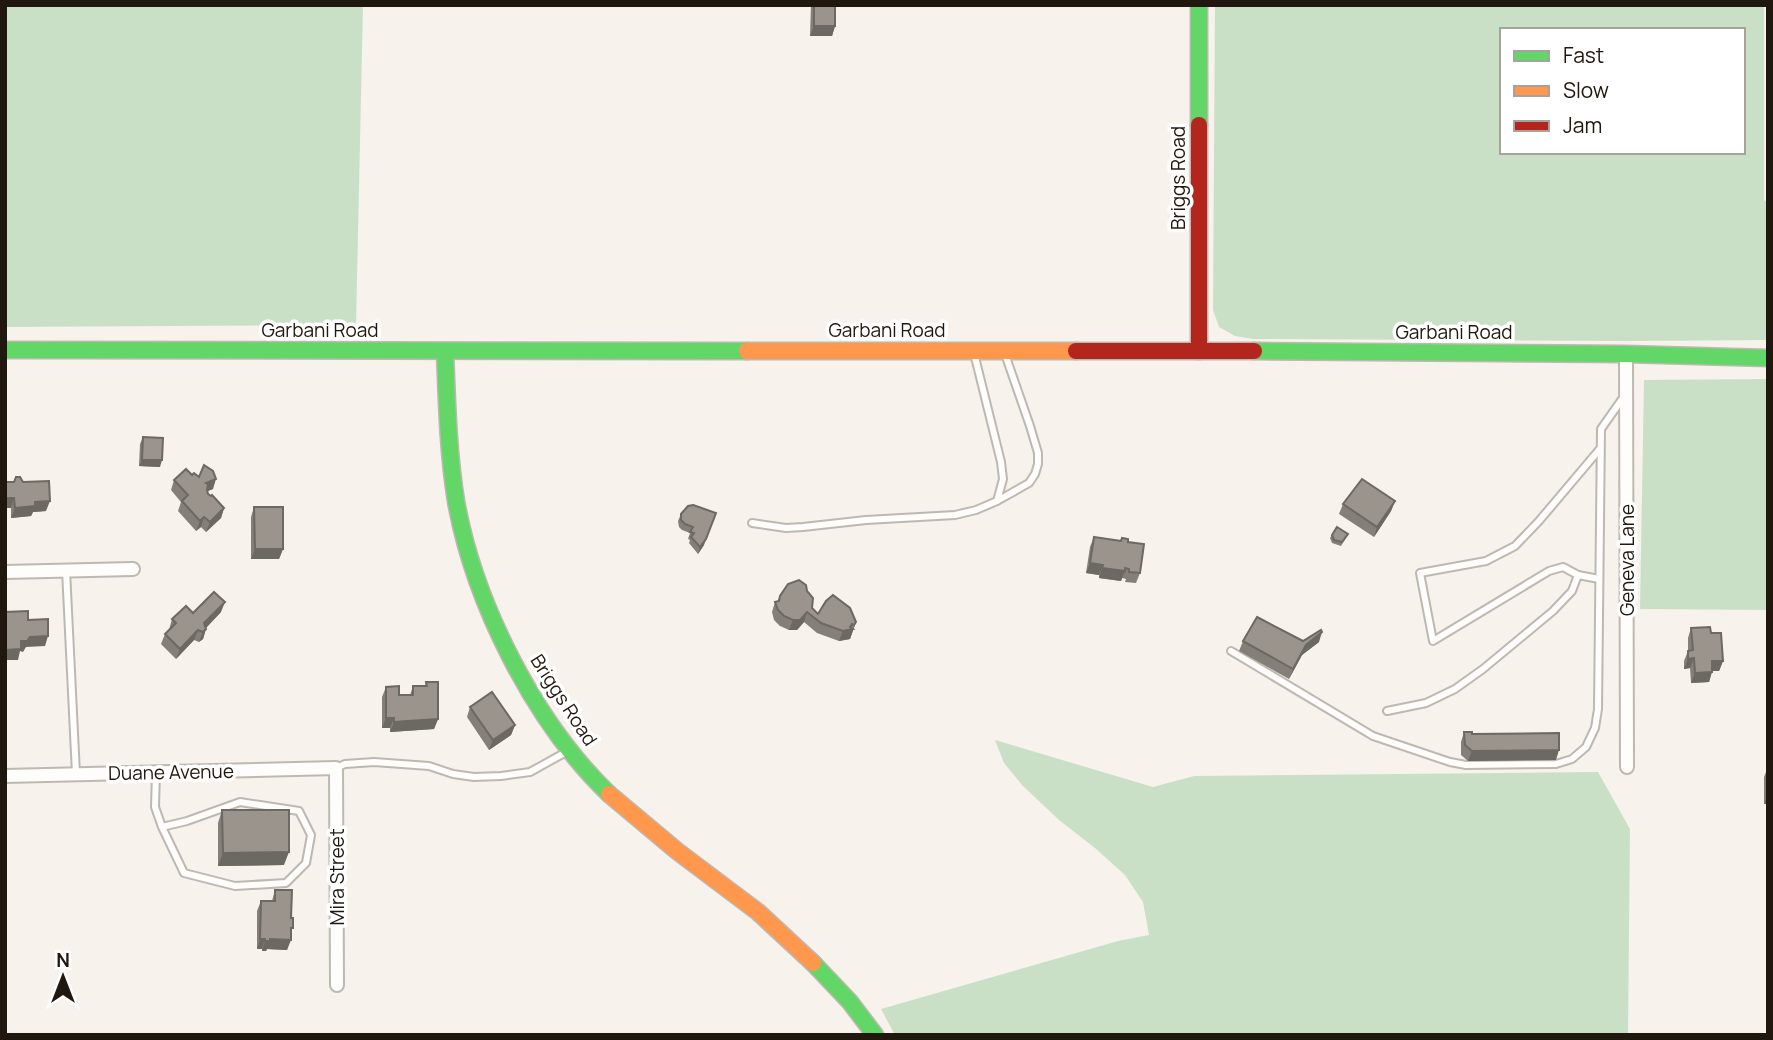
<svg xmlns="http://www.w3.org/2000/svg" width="1773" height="1040" font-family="Manrope,sans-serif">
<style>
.green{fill:#cae0c6;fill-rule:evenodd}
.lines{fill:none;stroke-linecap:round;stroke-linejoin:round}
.lane-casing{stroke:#beb8b1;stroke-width:10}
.street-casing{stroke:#beb8b1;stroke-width:16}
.fast-casing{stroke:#beb8b1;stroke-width:19}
.slow-casing{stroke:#beb8b1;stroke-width:19}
.jam-casing{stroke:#beb8b1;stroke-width:19}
.lane{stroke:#fefdfc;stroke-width:6}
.street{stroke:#fefdfc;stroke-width:12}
.fast{stroke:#63d668;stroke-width:16}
.slow{stroke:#ff974d;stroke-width:16}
.jam{stroke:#b3261e;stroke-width:16}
.wall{fill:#847f78}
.shaded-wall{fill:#6c6862}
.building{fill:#9a948c;stroke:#6c6862;stroke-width:2}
.labels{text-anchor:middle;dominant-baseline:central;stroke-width:7;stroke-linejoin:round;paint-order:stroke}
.street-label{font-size:19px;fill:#20180e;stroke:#fff}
</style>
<rect width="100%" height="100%" fill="#f7f2ec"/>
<g class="green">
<polygon points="5,5 363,5 356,325 5,327"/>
<path d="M1215,5H1764V200L1768,203V340L1629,341L1253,339L1235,336L1219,327L1213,310ZM1502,30H1743V152H1502Z"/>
<polygon points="1768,379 1768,610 1640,609 1644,380"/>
<polygon points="995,740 1153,787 1194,776 1598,772 1630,829 1628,1035 895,1035 881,1009 1118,941 1149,935 1143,902 1125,875 1095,848 1059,820 1023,786 1004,763"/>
</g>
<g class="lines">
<defs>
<g id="lane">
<polyline points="997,501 1029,483 1035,474 1038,464 1038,453 1030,426 1005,354"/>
<polyline points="752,523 786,528 803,527 866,520 955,515 976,510 997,501 1003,479 1001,462 974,353"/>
<polyline points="66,570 76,774"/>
<polyline points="1599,579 1578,575 1563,567 1549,571 1433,641 1420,573 1486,561 1515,546 1539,521 1599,450"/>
<polyline points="1231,651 1373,736 1450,762 1466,765 1556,764 1572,759 1586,747 1595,728 1598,709 1601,429 1625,395"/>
<polyline points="1387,711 1426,703 1455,689 1483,669 1553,611 1572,591 1578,575"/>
<polyline points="336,768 345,764 374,762 429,766 453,774 474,777 501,776 530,772 568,751"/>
<polyline points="156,772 155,807 162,827 187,821 240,802 299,811 311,835 306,863 286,883 235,886 184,873 162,827"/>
</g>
<g id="street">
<polyline points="1626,354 1627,767"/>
<polyline points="5,572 133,569"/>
<polyline points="5,776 336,768 337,985"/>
</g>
<g id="fast">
<polyline points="1199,5 1199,125"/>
<polyline points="5,350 747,351"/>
<polyline points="1254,351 1626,354 1768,358"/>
<path d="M445,352C447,402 448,452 456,501C474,602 534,722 609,794"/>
<polyline points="813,963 850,1002 875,1035"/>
</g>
<g id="slow">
<polyline points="747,351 1076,351"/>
<polyline points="609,794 677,851 758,912 813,963"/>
</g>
<g id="jam">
<polyline points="1199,125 1199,351"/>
<polyline points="1076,351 1254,351"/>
</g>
</defs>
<use href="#lane" class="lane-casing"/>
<use href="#street" class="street-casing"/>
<use href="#fast" class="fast-casing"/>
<use href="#slow" class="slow-casing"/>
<use href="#jam" class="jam-casing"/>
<use href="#lane" class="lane"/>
<use href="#street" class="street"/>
<use href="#fast" class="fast"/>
<use href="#slow" class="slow"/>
<use href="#jam" class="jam"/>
</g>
<g class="wall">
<polygon points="811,5 835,5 835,26 832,36 810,36"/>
<polygon points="143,437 160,467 139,466 140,444"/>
<polygon points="192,475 213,489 207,491 208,494 224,508 221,518 206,532 201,527 196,531 178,511 181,502 171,490 174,480"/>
<polygon points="5,482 23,482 46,511 33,512 31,516 11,518 11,508 5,508"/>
<polygon points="1395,501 1391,511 1374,537 1339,514 1343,504"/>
<polygon points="688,506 704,545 698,554 689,543 690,540 688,539 690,533 682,530 679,527 678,521 681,514"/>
<polygon points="254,507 283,549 279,559 251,559 251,517"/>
<polygon points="1348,534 1341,546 1332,543 1330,538 1332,535"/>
<polygon points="1094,537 1120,541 1122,538 1128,542 1140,573 1136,583 1125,582 1126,579 1122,578 1121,581 1099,578 1099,575 1086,573 1090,547"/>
<polygon points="807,591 812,608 818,614 856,622 850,639 839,641 817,633 804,622 797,630 789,630 780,626 774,620 772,612 775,602 777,602 780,596"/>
<polygon points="221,612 206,628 203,639 199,642 194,640 176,659 161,644 165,634 169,630 172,619 193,613"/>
<polygon points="1691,628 1711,633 1723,661 1719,671 1712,671 1709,682 1691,683 1690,668 1684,669 1684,661 1688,651 1688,638"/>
<polygon points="1243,641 1303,641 1319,642 1302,655 1289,679 1239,651"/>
<polygon points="426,682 438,719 434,729 390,732 390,728 382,728 382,697 386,687 399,695 410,695 413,686 425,686"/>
<polygon points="470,707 515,725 511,735 489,750 467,717"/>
<polygon points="1464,732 1472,734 1556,760 1468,761 1461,755 1461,742"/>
<polygon points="1768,767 1768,804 1764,804 1764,777"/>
<polygon points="222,810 284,865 218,866 218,823"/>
<polygon points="275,890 291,934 287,950 267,949 266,951 262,951 262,949 257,949 257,911 261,901 272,901"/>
</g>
<g class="shaded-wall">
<polygon points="814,26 835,26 832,36 810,36"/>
<polygon points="142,460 162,460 160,467 139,466"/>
<polygon points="216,479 213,489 203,493 206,483"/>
<polygon points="5,498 14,498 11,508 5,508"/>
<polygon points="50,501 46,511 33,512 31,516 11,518 15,508 35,502"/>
<polygon points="1395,501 1391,511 1374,537 1377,527"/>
<polygon points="224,508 221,518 206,532 210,522"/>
<polygon points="716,513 704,545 698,554 700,547"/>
<polygon points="204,517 201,527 196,531 200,521"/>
<polygon points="255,549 283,549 279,559 251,559"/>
<polygon points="1090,563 1103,565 1099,575 1086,573"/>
<polygon points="1102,568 1125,571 1121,581 1099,578"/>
<polygon points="225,602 221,612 202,632 204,623"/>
<polygon points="807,612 804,622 797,630 789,630 793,620"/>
<polygon points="856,622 850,639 839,641 843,631 852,624 850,630 853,629"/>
<polygon points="206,629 203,639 199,642 203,632"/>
<polygon points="198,630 194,640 176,659 180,649"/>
<polygon points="1322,632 1319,642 1302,655 1289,679 1293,669 1306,645"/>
<polygon points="48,636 45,646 26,647 23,652 20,651 18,660 5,660 5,650 21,641 30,637"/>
<polygon points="1694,658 1690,668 1684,669 1688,659"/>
<polygon points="1712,661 1723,661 1719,671 1708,671"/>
<polygon points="1712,672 1709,682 1691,683 1695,673"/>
<polygon points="386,718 394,718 390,728 382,728"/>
<polygon points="438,719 434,729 390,732 394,722"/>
<polygon points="515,725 511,735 489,750 493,740"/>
<polygon points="1559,750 1556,760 1468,761 1472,751"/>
<polygon points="1768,794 1768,804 1764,804"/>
<polygon points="289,852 284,865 218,866 223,853"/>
<polygon points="260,939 265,939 262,949 257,949"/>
<polygon points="270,939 291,940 287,950 267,949 266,951 262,951 265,941"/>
</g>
<g class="building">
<rect x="814" y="5" width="21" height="21"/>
<polygon points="143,437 163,438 162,460 142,460"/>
<polygon points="204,465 213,471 216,479 206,483 208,484 207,490 208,494 211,496 212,495 224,508 210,522 204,517 200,521 182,501 188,495 174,480 186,469 192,475 194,473 199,477"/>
<polygon points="16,477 20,477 23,482 49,481 50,501 35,502 35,506 15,508 14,498 5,498 5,482 14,482"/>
<polygon points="1362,479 1395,501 1377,527 1343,504"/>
<polygon points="693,505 716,513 706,539 700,547 691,537 694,533 690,532 693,527 685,524 681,520 681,514 688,506"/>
<polygon points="254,507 283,507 283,549 255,549"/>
<polygon points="1337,527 1348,534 1342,542 1334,540 1332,535"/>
<polygon points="1094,537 1121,541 1122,538 1128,539 1128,542 1144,544 1140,573 1129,572 1129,569 1125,568 1125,571 1102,568 1103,565 1090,563"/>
<polygon points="799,580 806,585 807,591 813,598 812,608 818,614 826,601 833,595 850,608 856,622 854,625 852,624 850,627 853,629 843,631 821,623 807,612 800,620 793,620 784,616 778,610 775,602 779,601 780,596 788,584"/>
<polygon points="214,592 225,602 204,623 206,629 203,632 198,630 180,649 165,634 176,623 172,619 186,606 193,613"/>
<polygon points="28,611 28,620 48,619 48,636 30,637 27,641 21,641 21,649 5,650 5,612"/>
<polygon points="1257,617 1303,641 1321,630 1322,632 1306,645 1293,669 1243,641"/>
<polygon points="1710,627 1711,633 1721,633 1723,661 1712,661 1712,672 1695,673 1694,658 1688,659 1688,651 1693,650 1691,628"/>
<polygon points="426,682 438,682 438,719 394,722 394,718 386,718 386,687 399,686 399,695 413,695 413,686 427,686"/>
<polygon points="492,692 515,725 493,740 470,707"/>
<polygon points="1464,732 1472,732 1472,734 1559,733 1559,750 1472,751 1465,745"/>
<polygon points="222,810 289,810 289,852 223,853"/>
<polygon points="275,890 292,890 291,918 293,918 293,928 291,928 291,940 270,939 270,941 265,941 265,939 260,939 261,901 275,901"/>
</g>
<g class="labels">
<g class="street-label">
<text transform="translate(1178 178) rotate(-90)">Briggs Road</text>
<text x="320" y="330">Garbani Road</text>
<text x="887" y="330">Garbani Road</text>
<text x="1454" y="332">Garbani Road</text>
<text transform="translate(1627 560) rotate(-90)">Geneva Lane</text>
<text transform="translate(564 700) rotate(57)">Briggs Road</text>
<text transform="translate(171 772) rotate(-1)">Duane Avenue</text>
<text transform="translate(337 877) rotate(-90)">Mira Street</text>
</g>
</g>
<rect width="1773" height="1040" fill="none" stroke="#20180e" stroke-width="14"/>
<rect x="1500" y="28" width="245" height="126" fill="#ffffff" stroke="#a6a39f" stroke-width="2"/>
<rect x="1514" y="51" width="35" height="10" fill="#63d668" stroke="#a6a39f" stroke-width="2"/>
<text x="1563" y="63" font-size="21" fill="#20180e">Fast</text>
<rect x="1514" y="86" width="35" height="10" fill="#ff974d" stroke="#a6a39f" stroke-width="2"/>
<text x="1563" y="98" font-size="21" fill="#20180e">Slow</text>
<rect x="1514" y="121" width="35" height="10" fill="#b3261e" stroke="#a6a39f" stroke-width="2"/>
<text x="1563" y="133" font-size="21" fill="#20180e">Jam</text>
<g transform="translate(63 977)" stroke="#ffffff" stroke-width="5" paint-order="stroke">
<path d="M0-5L12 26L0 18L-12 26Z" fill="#20180e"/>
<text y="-10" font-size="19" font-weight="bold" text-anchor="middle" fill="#20180e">N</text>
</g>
</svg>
